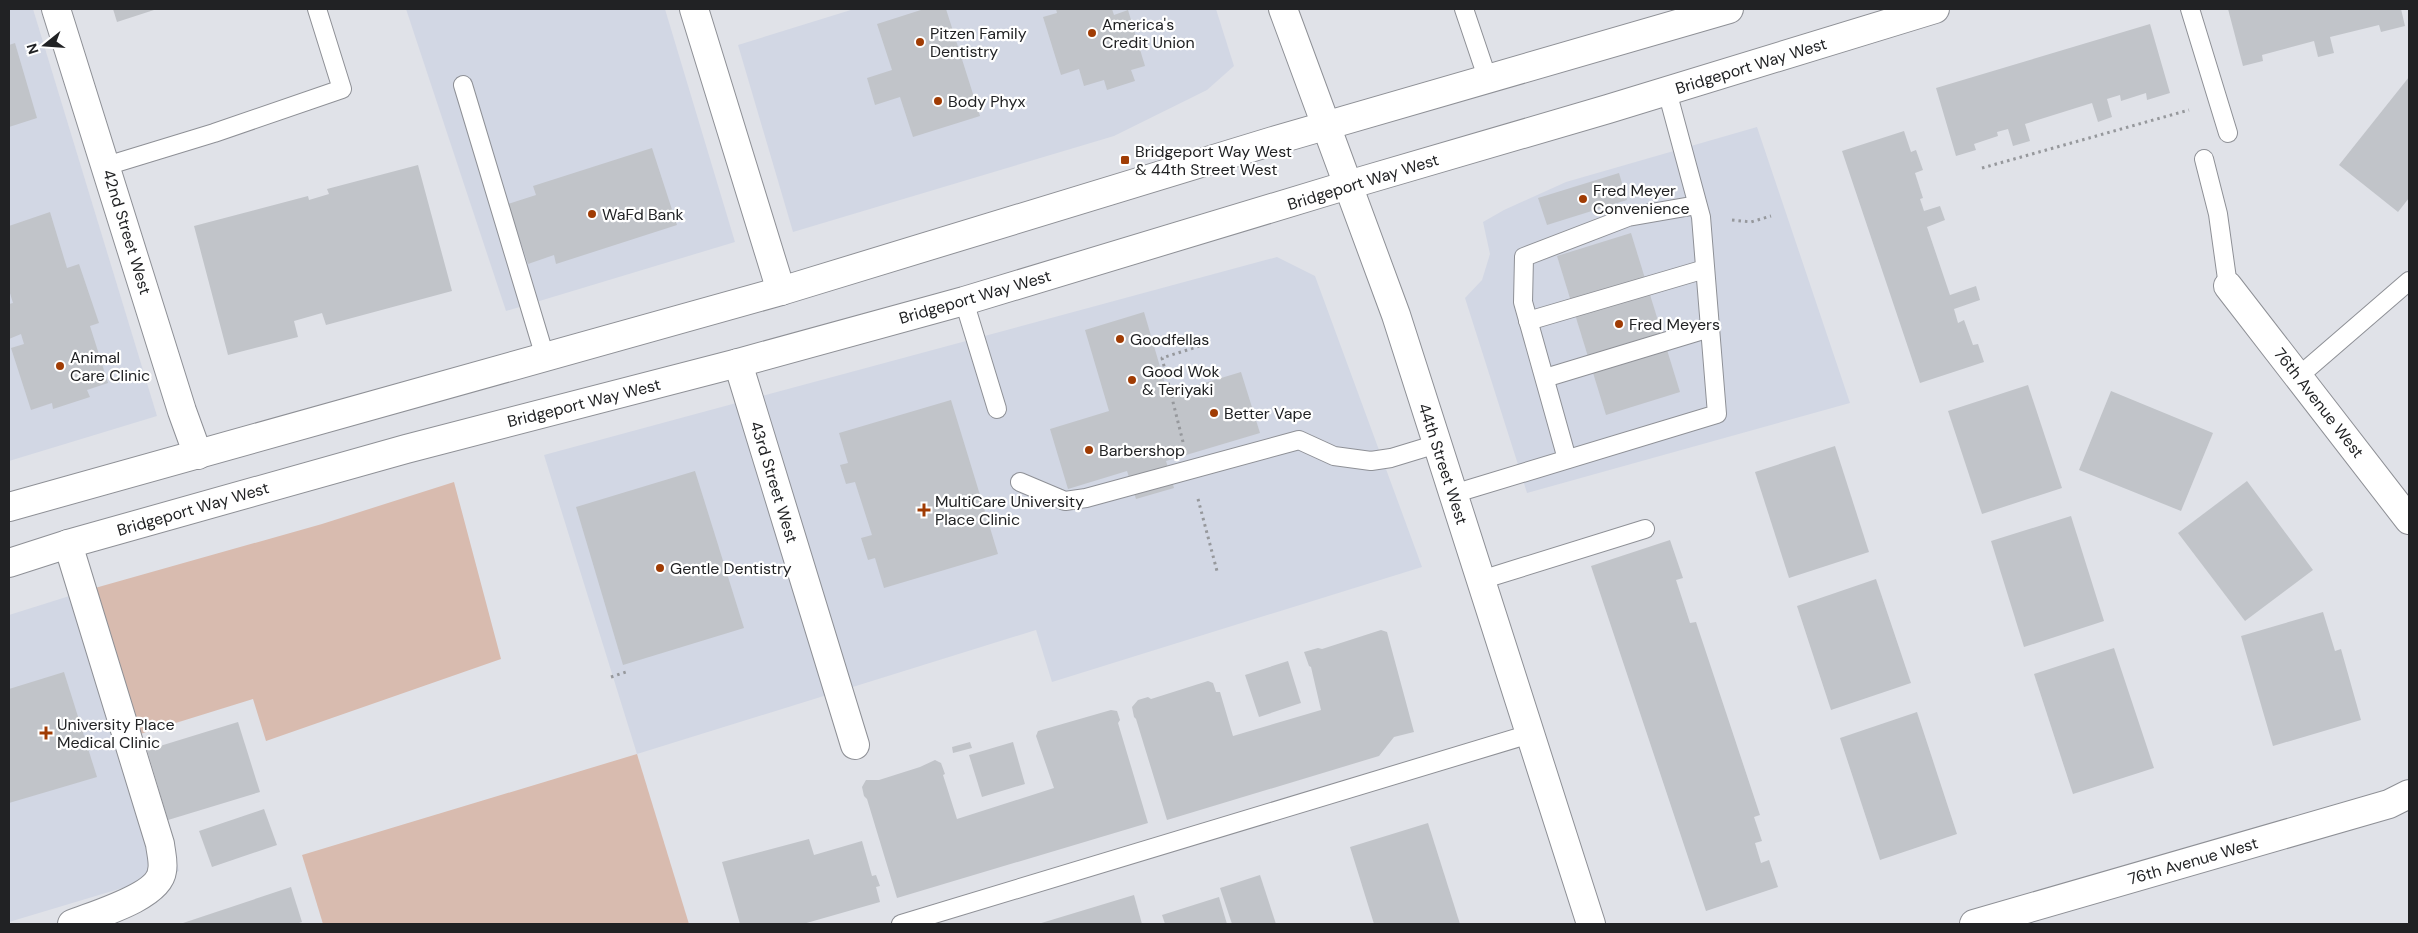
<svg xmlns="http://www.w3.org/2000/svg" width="2418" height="933" font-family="'DM Sans',sans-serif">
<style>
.built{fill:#d2d7e4}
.green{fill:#d8bbaf}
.building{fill:#c1c4c9}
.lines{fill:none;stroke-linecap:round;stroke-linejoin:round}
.lane-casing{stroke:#8e9096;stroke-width:20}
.street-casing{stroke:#8e9096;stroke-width:30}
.secondary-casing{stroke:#8e9096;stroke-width:30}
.primary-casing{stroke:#8e9096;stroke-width:30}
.path{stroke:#96989c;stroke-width:3;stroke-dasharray:2.5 4;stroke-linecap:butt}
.lane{stroke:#fff;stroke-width:18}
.street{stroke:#fff;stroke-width:28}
.secondary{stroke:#fff;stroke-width:28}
.primary{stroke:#fff;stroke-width:28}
.poi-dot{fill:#a03c04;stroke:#fff;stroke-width:2}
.labels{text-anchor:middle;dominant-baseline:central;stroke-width:4.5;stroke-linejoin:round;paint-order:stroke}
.poi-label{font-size:16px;fill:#212224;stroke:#fff;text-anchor:start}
.street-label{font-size:16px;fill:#212224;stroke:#fff}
</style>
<rect width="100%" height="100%" fill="#e0e2e8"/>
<g class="built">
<polygon points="9,9 33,9 157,416 9,461"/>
<polygon points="406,9 665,9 735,242 506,311"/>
<polygon points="854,9 1216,9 1234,66 1207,90 1114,136 793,232 738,45"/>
<polygon points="1757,127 1850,403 1527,493 1465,298 1482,280 1490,254 1483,222 1504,210 1566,182"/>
<polygon points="1277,257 1315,276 1422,567 1052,682 1036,630 637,754 544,455"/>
<polygon points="95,588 179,871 9,922 9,615"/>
</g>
<g class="green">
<polygon points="454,482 501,659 266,741 253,699 137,735 95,588 322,524"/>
<polygon points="637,754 689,924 323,924 302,855"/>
</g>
<g class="building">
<polygon points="113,9 154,9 154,10 117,22"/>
<polygon points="924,9 946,9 980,116 913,137 900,97 875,105 867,78 892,70 877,24"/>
<polygon points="1056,9 1112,9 1114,15 1128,10 1145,66 1131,70 1135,81 1107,90 1104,80 1084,86 1079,69 1061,75 1043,17 1057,13"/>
<polygon points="2228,9 2401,9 2405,26 2381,32 2379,25 2330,37 2334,53 2318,57 2314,41 2262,55 2263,61 2243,66"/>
<polygon points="2150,24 2170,93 2147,100 2146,93 2121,101 2120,95 2107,99 2112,117 2098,122 2092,103 2025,124 2030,141 2013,146 2008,129 1997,132 1998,136 1974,144 1976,150 1956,156 1936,88"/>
<polygon points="15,43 37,118 9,127 9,45"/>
<polygon points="2409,77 2409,198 2398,212 2339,165"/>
<polygon points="1904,131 1911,152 1916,150 1923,170 1915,173 1923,198 1920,199 1924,211 1940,206 1945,220 1927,227 1950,295 1976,286 1980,300 1954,309 1958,323 1964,320 1973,345 1978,344 1984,362 1920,383 1842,151"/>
<polygon points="652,148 677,225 556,264 554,255 528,264 508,204 536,195 533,186"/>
<polygon points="418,165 452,291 326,325 322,313 294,321 298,337 228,355 194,226 308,196 309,200 329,194 327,189"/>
<polygon points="1619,173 1627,200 1547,225 1538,198"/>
<polygon points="50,212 67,268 79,264 99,323 90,326 108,383 87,390 90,397 53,409 52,403 31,410 11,348 24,344 21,334 9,339 9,304 13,303 9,290 9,226"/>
<polygon points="1631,233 1680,392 1606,415 1557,256"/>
<polygon points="1144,312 1168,394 1241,372 1260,433 1166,461 1174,488 1136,499 1127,471 1068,489 1050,429 1109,411 1085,330"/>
<polygon points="2028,385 2062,488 1982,514 1948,411"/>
<polygon points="2111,391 2213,433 2181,511 2079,470"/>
<polygon points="951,400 998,554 884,588 875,558 868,560 861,538 872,535 855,482 846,484 840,465 848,463 839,433"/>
<polygon points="1835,446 1869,552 1789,578 1755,472"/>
<polygon points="695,471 744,628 623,665 576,507"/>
<polygon points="2247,481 2313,570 2245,621 2178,533"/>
<polygon points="2071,516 2104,621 2024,647 1991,541"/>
<polygon points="1670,540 1683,578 1676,580 1690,623 1696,622 1760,815 1754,817 1762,841 1755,843 1761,863 1769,860 1778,887 1706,911 1591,566"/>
<polygon points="1876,579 1911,683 1831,710 1797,606"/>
<polygon points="2323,612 2335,651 2341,649 2361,720 2273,746 2241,636"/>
<polygon points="1381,630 1387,632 1414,732 1394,737 1379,756 1167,820 1136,719 1134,717 1132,707 1138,700 1148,697 1151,699 1208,681 1213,683 1216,692 1220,692 1233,736 1321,710 1311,667 1309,666 1304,652 1318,648 1322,649"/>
<polygon points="2114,648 2154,768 2073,794 2034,674"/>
<polygon points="1288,661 1301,703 1259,717 1245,675"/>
<polygon points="64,672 97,777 9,803 9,689"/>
<polygon points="1111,710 1117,711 1120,720 1118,723 1148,823 897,898 867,799 864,796 862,787 866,780 879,780 920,767 935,760 941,763 945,774 943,775 957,819 1054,788 1036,736 1038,731"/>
<polygon points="1917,712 1957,834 1880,860 1840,738"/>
<polygon points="238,722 260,792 168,820 147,750"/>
<polygon points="970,742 972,748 953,753 952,747"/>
<polygon points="1013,742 1025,784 982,797 969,755"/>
<polygon points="264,809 277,845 212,867 199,831"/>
<polygon points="1428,823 1460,924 1374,924 1350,847"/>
<polygon points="809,839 814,855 862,841 872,876 876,875 880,886 876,887 880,902 803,924 740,924 722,862"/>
<polygon points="1260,875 1276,924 1232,924 1220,888"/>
<polygon points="291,887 302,922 296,924 180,924"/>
<polygon points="1134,895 1142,924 1038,924"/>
<polygon points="1219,897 1227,924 1165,924 1162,915"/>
</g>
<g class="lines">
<defs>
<g id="lane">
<polyline points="1464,9 1488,80"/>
<polyline points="2190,9 2228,133"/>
<polyline points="463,85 545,357"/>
<polyline points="2204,159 2218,214 2228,286"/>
<polyline points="106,166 214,133 342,89 317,9"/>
<polyline points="964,301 997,409"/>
<polyline points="1528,321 1705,269"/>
<polyline points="2299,376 2409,281"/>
<polyline points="1545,378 1710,328"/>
<polyline points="1567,459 1523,302 1524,257 1628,217 1697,205"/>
<polyline points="1020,482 1065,501 1086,498 1299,440 1334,456 1371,461 1391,458 1437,444"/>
<polyline points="1453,494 1717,414 1701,217 1667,91"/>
<polyline points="1481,580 1645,529"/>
<polyline points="901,924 1530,734"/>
</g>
<g id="street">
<polyline points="56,9 182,411 198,455"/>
<polyline points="694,9 781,291"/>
<polyline points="2228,286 2409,520"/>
<polyline points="738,363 855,745"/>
<path d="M68,544L160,844C161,853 164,863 162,871C159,897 94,915 72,924"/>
<polyline points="1974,924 2389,804 2409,794"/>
</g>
<polyline id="secondary" points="1283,9 1396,315 1591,924"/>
<g id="primary">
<polyline points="9,507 781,291 1273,141 1729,9"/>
<polyline points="9,563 68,544 406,449 738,363 964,301 1348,185 1608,109 1935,9"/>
</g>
</defs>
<use href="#lane" class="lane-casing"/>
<use href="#street" class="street-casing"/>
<use href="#secondary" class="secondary-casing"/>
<use href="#primary" class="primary-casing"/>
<g class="path">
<polyline points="1982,168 2189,110"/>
<polyline points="1732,220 1751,222 1771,216"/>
<polyline points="1183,442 1162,358 1206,344"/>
<polyline points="1198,499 1217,571"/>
<polyline points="611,677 629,671"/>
</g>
<use href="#lane" class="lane"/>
<use href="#street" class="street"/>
<use href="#secondary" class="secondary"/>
<use href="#primary" class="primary"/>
</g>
<g class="poi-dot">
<circle cx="1092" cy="33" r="5"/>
<circle cx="920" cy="42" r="5"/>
<circle cx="938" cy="101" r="5"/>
<rect x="1120" y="155" width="10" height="10" rx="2.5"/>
<circle cx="1583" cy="199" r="5"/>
<circle cx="592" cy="214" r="5"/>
<circle cx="1619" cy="324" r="5"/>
<circle cx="1120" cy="339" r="5"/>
<circle cx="60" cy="366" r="5"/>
<circle cx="1132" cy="380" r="5"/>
<circle cx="1214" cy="413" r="5"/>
<circle cx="1089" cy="450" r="5"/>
<path d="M921.5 502.5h5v5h5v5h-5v5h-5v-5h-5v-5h5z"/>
<circle cx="660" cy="568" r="5"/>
<path d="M43.5 725.5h5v5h5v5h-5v5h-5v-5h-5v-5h5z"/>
</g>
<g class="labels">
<g class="poi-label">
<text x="1102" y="24">America's<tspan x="1102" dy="18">Credit Union</tspan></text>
<text x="930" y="33">Pitzen Family<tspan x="930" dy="18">Dentistry</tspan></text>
<text x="948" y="101">Body Phyx</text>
<text x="1135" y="151">Bridgeport Way West<tspan x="1135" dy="18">&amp; 44th Street West</tspan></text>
<text x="1593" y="190">Fred Meyer<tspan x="1593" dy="18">Convenience</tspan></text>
<text x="602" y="214">WaFd Bank</text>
<text x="1629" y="324">Fred Meyers</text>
<text x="1130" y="339">Goodfellas</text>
<text x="70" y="357">Animal<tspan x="70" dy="18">Care Clinic</tspan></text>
<text x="1142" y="371">Good Wok<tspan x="1142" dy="18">&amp; Teriyaki</tspan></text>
<text x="1224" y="413">Better Vape</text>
<text x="1099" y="450">Barbershop</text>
<text x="935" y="501">MultiCare University<tspan x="935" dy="18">Place Clinic</tspan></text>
<text x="670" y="568">Gentle Dentistry</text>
<text x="57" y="724">University Place<tspan x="57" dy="18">Medical Clinic</tspan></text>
</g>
<g class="street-label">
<text transform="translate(1751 66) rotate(-17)">Bridgeport Way West</text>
<text transform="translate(1363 182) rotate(-17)">Bridgeport Way West</text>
<text transform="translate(127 232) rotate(73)">42nd Street West</text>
<text transform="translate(975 297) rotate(-16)">Bridgeport Way West</text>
<text transform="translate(584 403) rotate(-14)">Bridgeport Way West</text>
<text transform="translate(2319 403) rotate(52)">76th Avenue West</text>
<text transform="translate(1443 464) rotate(72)">44th Street West</text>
<text transform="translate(774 482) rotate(73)">43rd Street West</text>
<text transform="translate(193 509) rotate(-16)">Bridgeport Way West</text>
<text transform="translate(2193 861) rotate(-16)">76th Avenue West</text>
</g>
</g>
<rect width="2418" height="933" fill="none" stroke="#212224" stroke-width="20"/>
<g transform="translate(45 45) rotate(253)" stroke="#ffffff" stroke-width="4" paint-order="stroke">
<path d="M0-4L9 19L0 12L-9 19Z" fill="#212224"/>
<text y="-8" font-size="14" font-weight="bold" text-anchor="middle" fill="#212224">N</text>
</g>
</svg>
